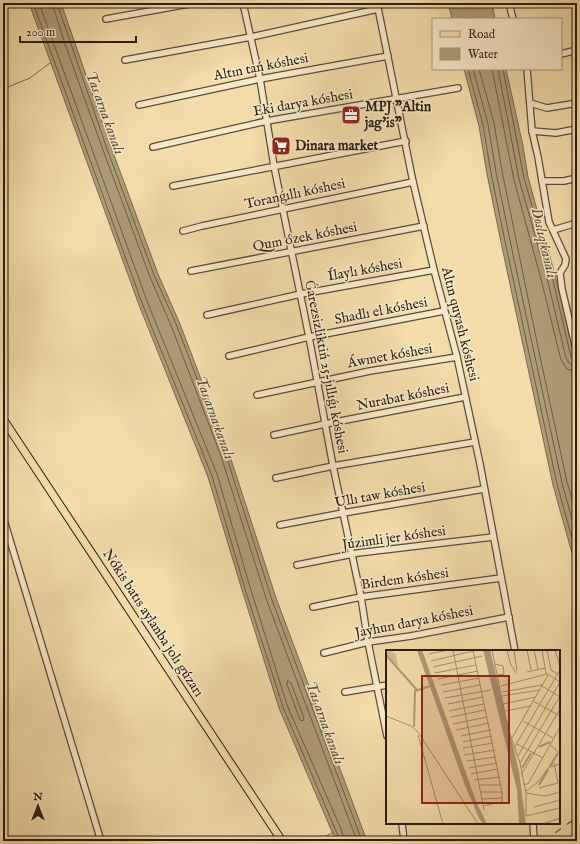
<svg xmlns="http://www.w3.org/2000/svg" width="580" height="844" font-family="'IM FELL English',serif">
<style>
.water{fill:#ad9b76;stroke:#78694e}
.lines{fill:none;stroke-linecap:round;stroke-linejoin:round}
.shore{stroke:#6a5c44;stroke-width:1}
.stream{stroke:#78694e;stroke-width:1}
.minor-casing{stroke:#5a4d37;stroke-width:8}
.major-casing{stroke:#281d11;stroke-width:9}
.minor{stroke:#f7e8c8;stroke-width:5.5}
.major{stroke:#f2dcaa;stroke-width:7}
.rail{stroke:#281d11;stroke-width:1;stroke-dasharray:7 7;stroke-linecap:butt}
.labels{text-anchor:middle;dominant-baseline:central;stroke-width:3;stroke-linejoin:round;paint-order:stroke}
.street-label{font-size:14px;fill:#281d11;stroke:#f7e8c8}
.poi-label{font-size:14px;font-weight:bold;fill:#281d11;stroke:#f7e8c8;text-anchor:start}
.water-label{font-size:15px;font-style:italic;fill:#5d4f39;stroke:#f7e8c8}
.inset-river{fill:none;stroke:#ad9b76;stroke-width:2}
.inset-road{fill:none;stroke:#a1906d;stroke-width:1}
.view{fill:#8f2418;fill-opacity:0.15;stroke:#8f2418;stroke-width:2}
.inset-edge{fill:none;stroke:#281d11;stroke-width:2}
</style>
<rect width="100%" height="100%" fill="#f2dcaa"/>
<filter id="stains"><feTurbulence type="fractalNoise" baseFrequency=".005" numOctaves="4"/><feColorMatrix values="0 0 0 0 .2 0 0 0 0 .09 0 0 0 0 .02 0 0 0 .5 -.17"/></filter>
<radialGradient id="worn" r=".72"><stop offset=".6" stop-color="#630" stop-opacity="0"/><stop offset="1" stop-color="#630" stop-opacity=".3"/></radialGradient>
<g class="water">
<polygon points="29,3 61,3 111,147 158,274 180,324 229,453 276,598 367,841 336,841 279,708 242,590 208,477 139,305"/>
<polygon points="448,3 492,3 495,19 452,19"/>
<polygon points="464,69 506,69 523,146 528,177 555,275 577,364 577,571 553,485 502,247 487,174 479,126"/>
</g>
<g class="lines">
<g class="shore">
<polyline points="33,3 142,303 212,476 245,589 283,707 336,831 340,841"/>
<polyline points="39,3 147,301 217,474 250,587 287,705 341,829 345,841"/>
<polyline points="52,3 65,44 103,150 150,277 172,328 221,456 267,601 357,841"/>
<polyline points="57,3 107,149 154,275 177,326 226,455 272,600 362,841"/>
<polyline points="468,69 483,125 491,173 506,246 557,484 577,556"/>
<polyline points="473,69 488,124 496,172 511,245 562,483 577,537"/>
<polyline points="479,69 494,123 502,171 539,352 567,482 577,515"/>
<polyline points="492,69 514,180 541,279 561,360 567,369 577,372"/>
<polyline points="498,69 519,179 547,278 566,358 570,364 577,366"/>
<polyline points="503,69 524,178 552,276 571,357 574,360 577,361"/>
<polygon points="288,681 291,683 304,718 303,721 300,720 287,684"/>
</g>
<g class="stream">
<polyline points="3,89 30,78 50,63"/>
<polyline points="316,841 334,832"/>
</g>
<defs>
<g id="minor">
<polyline points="243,3 260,79 274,166 309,337 333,466 361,597 368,642 387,736"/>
<polyline points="377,3 413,182 434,270 457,357 480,464 515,651"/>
<polyline points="509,3 513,19"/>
<polyline points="106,19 194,3"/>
<polyline points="561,54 577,50"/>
<polyline points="125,60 251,37 378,9"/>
<polyline points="527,69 532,131 538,157 549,222 566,259 565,265 560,273 562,289 575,345 577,347"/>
<polyline points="530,103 547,108 577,103"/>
<polyline points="139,105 260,79 388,56"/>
<polyline points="532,131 556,133 577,129"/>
<polyline points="153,147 267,121 458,88"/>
<polyline points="542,181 564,181 577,178"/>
<polyline points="173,186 406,141"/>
<polyline points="553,230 577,223"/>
<polyline points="183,231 202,226 413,182"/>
<polyline points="191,271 424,226"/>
<polyline points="207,315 301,294 434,270"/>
<polyline points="229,356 309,337 444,311"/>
<polyline points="257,395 370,371 457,357"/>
<polyline points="274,435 325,424 465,397"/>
<polyline points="276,478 333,466 475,442"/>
<polyline points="3,517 101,841"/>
<polyline points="280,525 343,513 484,489"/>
<polyline points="297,565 358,553 493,537"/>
<polyline points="313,607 361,597 501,578"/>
<polyline points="324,653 368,642 411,636 509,617"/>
<polyline points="345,692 387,685"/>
<polyline points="402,823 404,841"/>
<polyline points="522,841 534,839 533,823"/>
</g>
<polyline id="major" points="3,419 282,841"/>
</defs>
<use href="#minor" class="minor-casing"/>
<use href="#major" class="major-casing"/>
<use href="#minor" class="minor"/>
<use href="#major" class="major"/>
<polyline class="rail" points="544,841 577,817"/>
</g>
<defs>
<symbol id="office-square" viewBox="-11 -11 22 22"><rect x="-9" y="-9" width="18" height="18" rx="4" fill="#8f2418" stroke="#f7e8c8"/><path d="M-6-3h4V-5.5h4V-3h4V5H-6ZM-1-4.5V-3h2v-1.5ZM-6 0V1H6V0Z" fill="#fff"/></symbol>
<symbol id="supermarket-square" viewBox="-11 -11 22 22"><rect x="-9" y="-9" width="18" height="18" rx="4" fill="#8f2418" stroke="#f7e8c8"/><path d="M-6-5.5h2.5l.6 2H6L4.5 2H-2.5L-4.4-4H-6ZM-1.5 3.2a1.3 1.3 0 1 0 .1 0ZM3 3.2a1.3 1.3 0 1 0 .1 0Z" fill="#fff"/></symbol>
</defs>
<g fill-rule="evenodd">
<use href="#office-square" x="340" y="104" width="22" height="22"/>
<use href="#supermarket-square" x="270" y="135" width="22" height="22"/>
</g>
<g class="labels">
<g class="street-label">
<text transform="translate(261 67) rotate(-11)">Altın tań kóshesi</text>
<text transform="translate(303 103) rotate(-10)">Eki darya kóshesi</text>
<text transform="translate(295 194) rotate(-12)">Toranǵıllı kóshesi</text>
<text transform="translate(305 237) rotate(-11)">Qum ózek kóshesi</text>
<text transform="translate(365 270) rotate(-10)">Ílaylı kóshesi</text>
<text transform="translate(381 311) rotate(-11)">Shadlı el kóshesi</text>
<text transform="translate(460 324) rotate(76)">Altın quyash kóshesi</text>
<text transform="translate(390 356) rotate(-10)">Áwmet kóshesi</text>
<text transform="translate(326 367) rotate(79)">Ǵarezsizliktiń 25-jıllıǵı kóshesi</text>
<text transform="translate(403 397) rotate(-11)">Nurabat kóshesi</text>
<text transform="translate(380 495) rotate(-10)">Ullı taw kóshesi</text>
<text transform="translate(394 538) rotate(-8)">Júzimli jer kóshesi</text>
<text transform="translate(405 579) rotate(-8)">Birdem kóshesi</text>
<text transform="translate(414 622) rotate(-11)">Jayhun darya kóshesi</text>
<text transform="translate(153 623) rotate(57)">Nókis batıs aylanba jolı gúzarı</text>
</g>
<g class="poi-label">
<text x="365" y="107">MPJ "Altin<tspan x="365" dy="16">jag'is"</tspan></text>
<text x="295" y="146">Dinara market</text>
</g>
<g class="water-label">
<text transform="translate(105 113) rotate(70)">Tas arna kanalı</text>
<text transform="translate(544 243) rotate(77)">Doslıq kanalı</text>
<text transform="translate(215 418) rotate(70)">Tas arna kanalı</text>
<text transform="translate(325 723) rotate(70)">Tas arna kanalı</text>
</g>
</g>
<g transform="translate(386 650)">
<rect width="174" height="174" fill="#f2dcaa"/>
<path d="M3,0L10,4L12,17L0,4Z" fill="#d0bc90"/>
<path d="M31,0H36L90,151L101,174H97L93,168L78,133ZM97,0H104L133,121L140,174H133L131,140Z" fill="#ad9b76"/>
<path class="inset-river" d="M0,5L31,40M28,77L29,41L44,36M153,97L164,92M164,116L172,103M136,118L145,103M153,135L162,120"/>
<path class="inset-road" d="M67,0L98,160M87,0L116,142V152L97,156M106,0L122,78L134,113L140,143V166L174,158M121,0L124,13L130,23M128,0L131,21M141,0L145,20M148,0L152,19M156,0L160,23L174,32M161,0L165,20L172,24M169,0L174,16M43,4L62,0M45,11L87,1M109,14L117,16L118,24L112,25M47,17L96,6M141,22L159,18M49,23L90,15M52,29L92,21M55,35L93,28M115,36L161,24M156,36L174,47M57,42L94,35M116,42L156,35M116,46L154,40M59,48L105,40M147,51L174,66M62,54L97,47M117,54L150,47M63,61L98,54M119,61L145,56M0,66L25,76L32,82L92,174M65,67L99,60M137,71L167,88M67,74L101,67M70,80L103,73M32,85L57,174M75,86L105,80M126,88L162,25M77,92L106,86M131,94L157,108M164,95L174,103M77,98L107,93M128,98L174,20M78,105L109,100M132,106L174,32M81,111L110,107M134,113L174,46M83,118L111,113M85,124L112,119M135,125L174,59M88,130L114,127M137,134H142L174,77M94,135H115M153,138L172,133L168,113M140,141L152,132L163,117L174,114M95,142H116M140,143L159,146L174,142M96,149L116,148M148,157L174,150M157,174L174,168"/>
<path class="view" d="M36,26H123V153H36Z"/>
<rect width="174" height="174" class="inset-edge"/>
</g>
<rect width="580" height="844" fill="none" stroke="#f2dcaa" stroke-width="16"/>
<rect x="4" y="4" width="572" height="836" fill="none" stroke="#281d11" stroke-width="2"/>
<rect x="8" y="8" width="564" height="828" fill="none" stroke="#281d11"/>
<rect x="432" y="18" width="130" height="52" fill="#f7e8c8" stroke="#a4977f"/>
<rect x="440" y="31" width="20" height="6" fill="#f2dcaa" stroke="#a4977f"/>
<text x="468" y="38" font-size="12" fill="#281d11">Road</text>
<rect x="440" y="48" width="20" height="12" fill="#ad9b76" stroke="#a4977f"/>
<text x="468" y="58" font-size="12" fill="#281d11">Water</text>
<g transform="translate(38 806)" stroke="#f7e8c8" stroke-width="3" paint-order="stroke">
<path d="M0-3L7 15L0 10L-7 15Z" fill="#281d11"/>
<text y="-6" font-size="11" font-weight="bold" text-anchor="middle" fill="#281d11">N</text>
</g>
<path d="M20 36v6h116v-6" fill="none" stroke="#281d11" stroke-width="2"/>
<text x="26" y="36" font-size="12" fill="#281d11" stroke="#f7e8c8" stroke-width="3" paint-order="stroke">200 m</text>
<rect width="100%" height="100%" filter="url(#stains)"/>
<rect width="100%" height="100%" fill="url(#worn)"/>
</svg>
